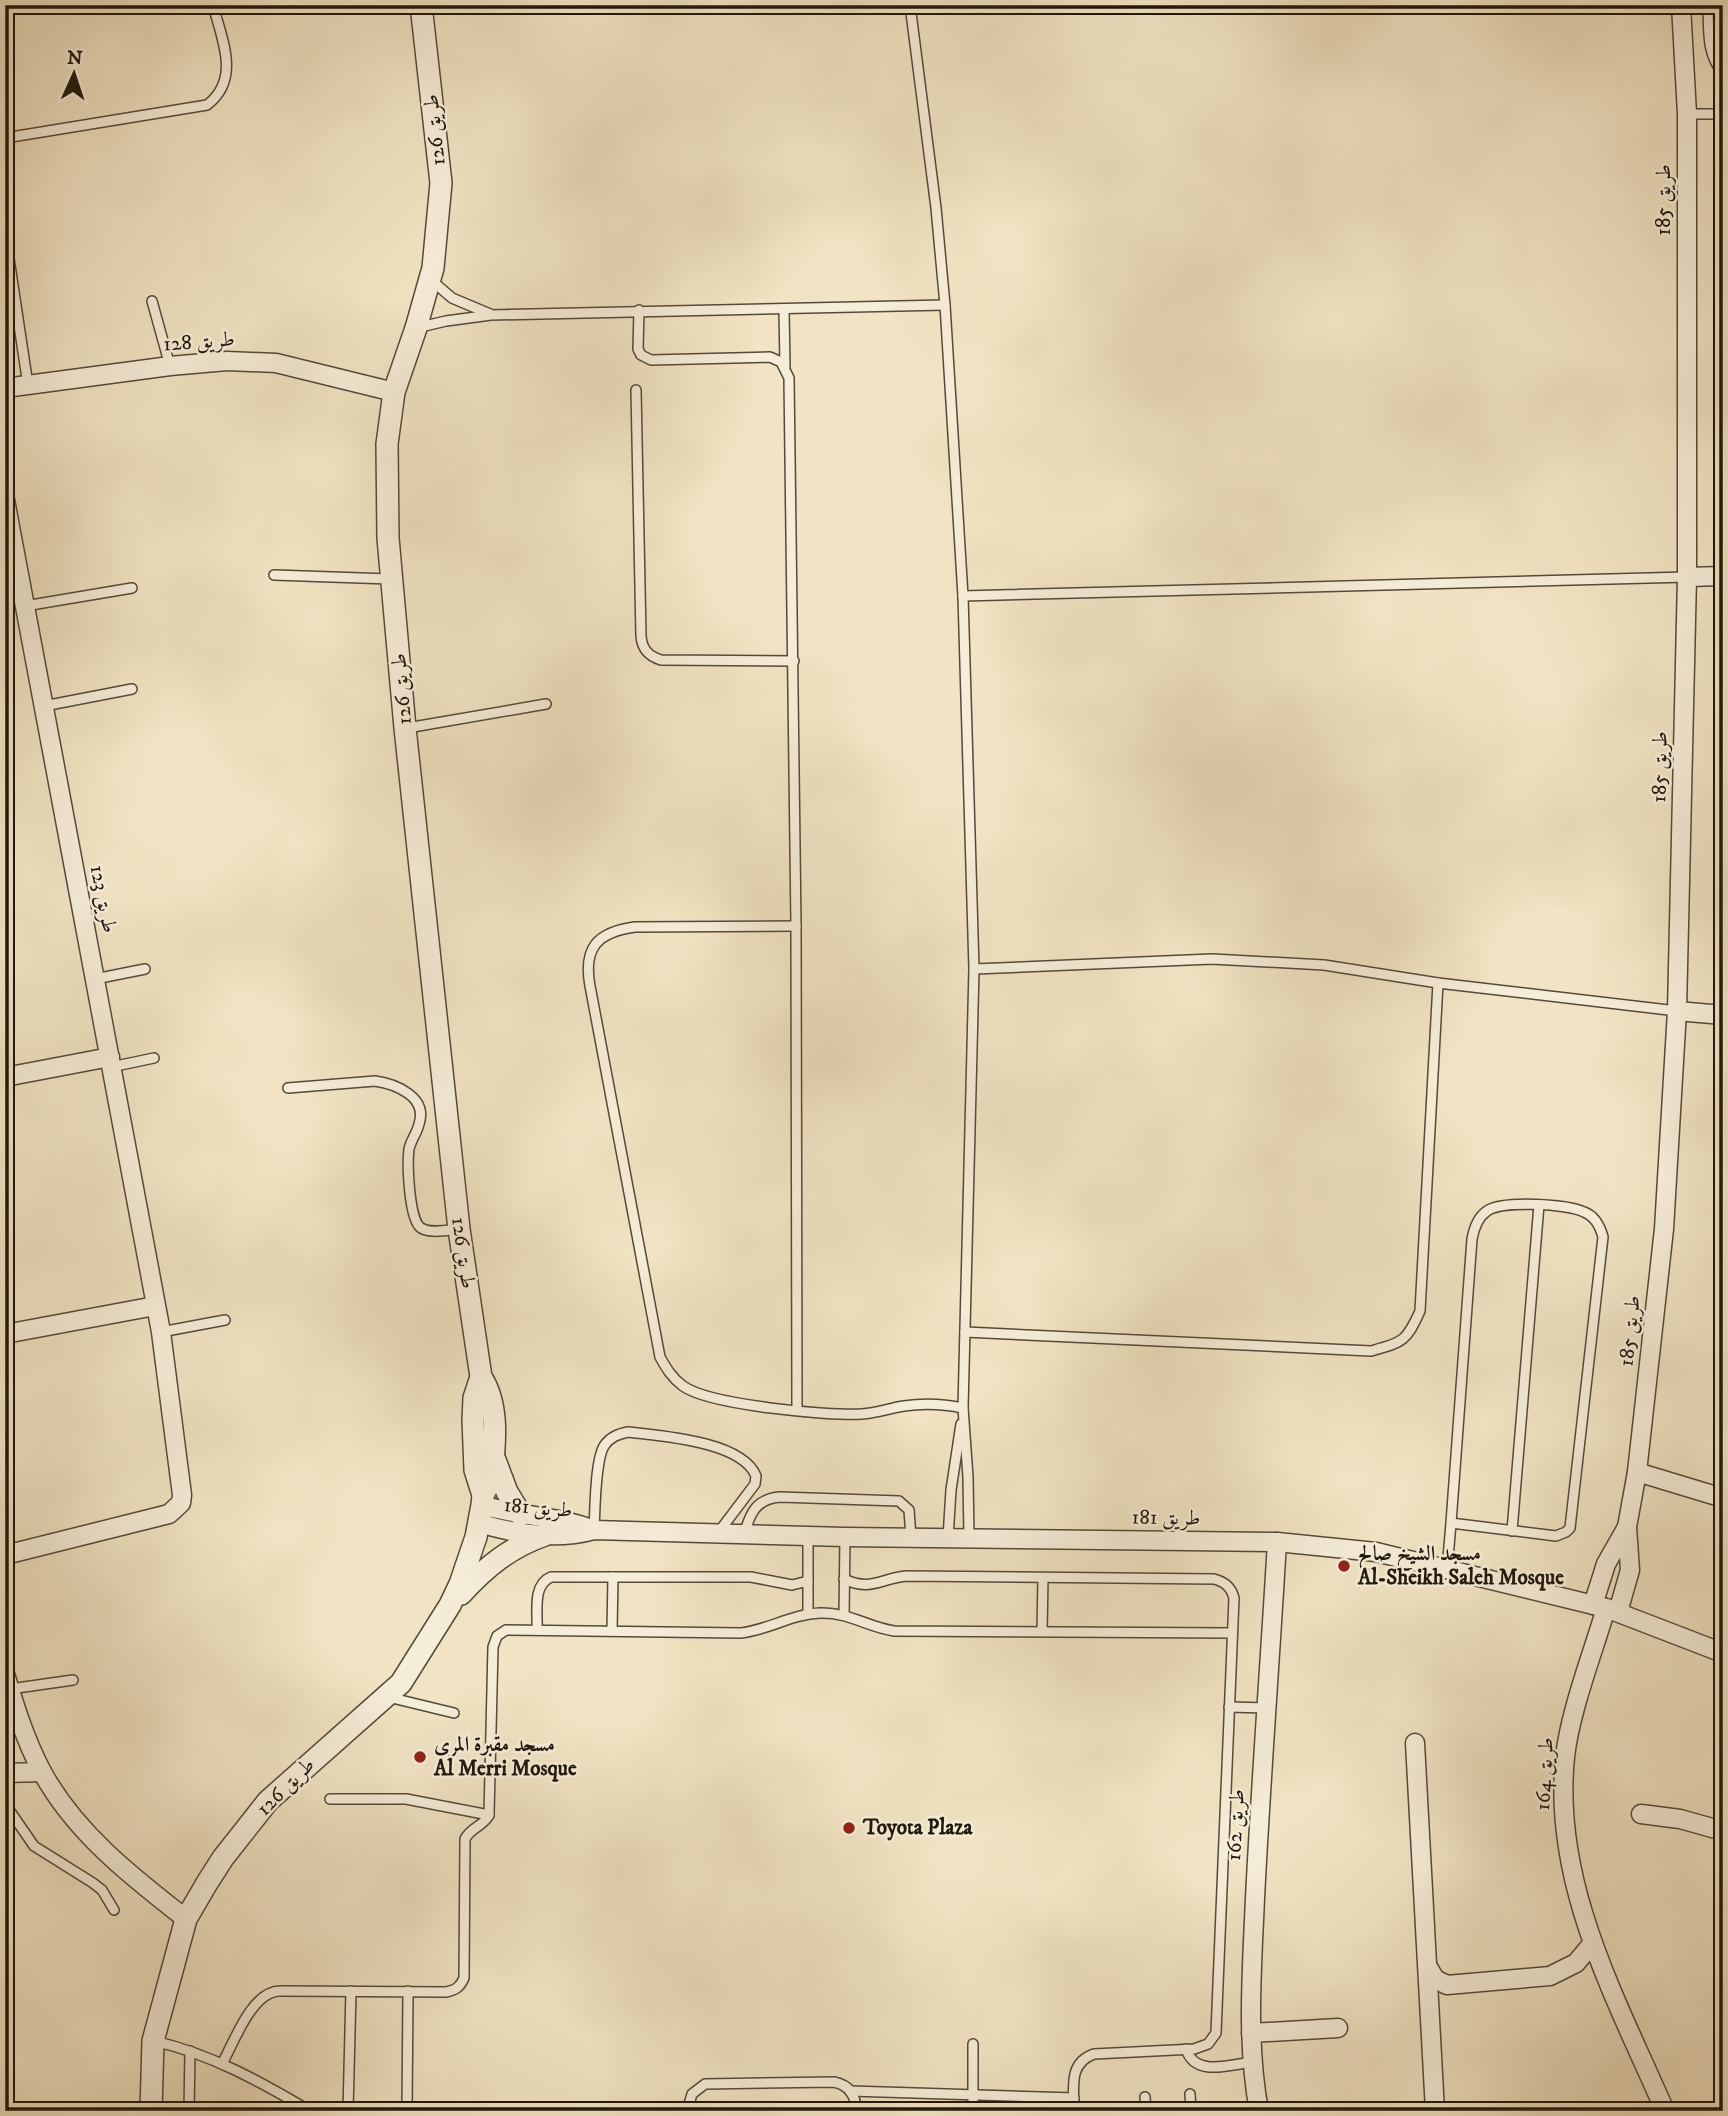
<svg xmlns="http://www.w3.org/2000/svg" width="1728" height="2116" font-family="'IM FELL DW Pica',Amiri,serif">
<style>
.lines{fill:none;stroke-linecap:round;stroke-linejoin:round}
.service-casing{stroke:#544a3a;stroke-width:12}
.minor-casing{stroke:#544a3a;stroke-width:21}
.tertiary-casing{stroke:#544a3a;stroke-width:24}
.service{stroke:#f6edd8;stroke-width:9}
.minor{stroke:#f6edd8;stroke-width:18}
.tertiary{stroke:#f6edd8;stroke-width:21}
.poi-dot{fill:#8f2418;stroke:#f6edd8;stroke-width:2.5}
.labels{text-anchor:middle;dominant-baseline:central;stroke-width:5;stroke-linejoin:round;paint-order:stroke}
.street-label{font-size:21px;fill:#1f170d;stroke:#f6edd8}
.poi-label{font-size:21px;font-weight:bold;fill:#1f170d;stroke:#f6edd8;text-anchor:start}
</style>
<rect width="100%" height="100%" fill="#f1e3c3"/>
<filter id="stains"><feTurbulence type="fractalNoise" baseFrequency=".00286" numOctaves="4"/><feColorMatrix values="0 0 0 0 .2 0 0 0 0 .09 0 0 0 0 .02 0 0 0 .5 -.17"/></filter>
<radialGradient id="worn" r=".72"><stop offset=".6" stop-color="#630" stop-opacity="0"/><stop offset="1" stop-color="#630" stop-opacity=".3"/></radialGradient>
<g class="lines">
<defs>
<g id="service">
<polyline points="910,5 936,208 945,305 963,596 974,969 963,1408 968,1477 969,1538"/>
<path d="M1708,5C1709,29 1706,54 1723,73"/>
<polyline points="1687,114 1723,114"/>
<path d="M5,138L207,105C241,79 222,40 213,5"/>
<polyline points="5,232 28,385"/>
<polyline points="430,279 452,298 490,314"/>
<polyline points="152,301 170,366"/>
<polyline points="639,310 638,349 641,355 651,360 770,357 781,362 789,378 796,926 797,1410"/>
<polyline points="784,310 785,366"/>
<polyline points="416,328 446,321 491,315 945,305"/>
<path d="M636,390L641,636C642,649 648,656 661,660L794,661"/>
<polyline points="274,575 390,579"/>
<polyline points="963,596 1687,577"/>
<polyline points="25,606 132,588"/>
<polyline points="44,706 132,689"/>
<polyline points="407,728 546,704"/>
<path d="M796,926L635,927C597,932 583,948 590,986L660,1357C666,1368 672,1378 683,1386C709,1405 828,1416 862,1414C877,1413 890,1408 904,1406C924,1403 944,1404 963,1408"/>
<polyline points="974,969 1212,959 1324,965 1438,983"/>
<polyline points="95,979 145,969"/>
<polyline points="111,1067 154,1058"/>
<path d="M288,1088L375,1081C396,1084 428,1097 419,1124C417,1133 411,1140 409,1149C407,1164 409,1220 421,1228C431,1234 448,1230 459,1229"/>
<polyline points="161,1332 225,1320"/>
<path d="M965,1332L1371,1351C1403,1342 1406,1342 1420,1311L1438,983L1677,1011"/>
<path d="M594,1530C595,1511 595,1461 604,1446C610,1437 618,1434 628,1432C661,1436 742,1441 756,1476L755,1484L718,1533"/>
<polyline points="1512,1531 1539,1205"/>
<path d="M744,1535C750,1513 756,1499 780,1497L899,1501L909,1510L911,1537"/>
<polyline points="808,1536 808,1614"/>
<polyline points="948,1538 951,1490 961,1424"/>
<path d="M1447,1570L1451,1523L1472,1239C1474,1228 1478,1217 1487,1211C1502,1200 1568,1204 1584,1212C1595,1216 1600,1226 1603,1237L1570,1528L1566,1532L1556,1536L1451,1523"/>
<path d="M844,1579C871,1592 881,1578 907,1576L1214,1579C1225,1582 1231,1587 1234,1598L1216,2033L1208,2044L1194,2049L1094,2054C1068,2063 1074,2088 1074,2111"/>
<polyline points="844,1615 845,1537"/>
<path d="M537,1630C538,1612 532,1585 551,1577H751L792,1585L808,1581"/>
<polyline points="612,1631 613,1577"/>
<polyline points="1042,1631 1043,1578"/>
<polyline points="10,1689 73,1680"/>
<polyline points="388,1697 454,1713"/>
<polyline points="1229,1707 1267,1708"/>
<polyline points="330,1799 406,1799 489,1815"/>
<polyline points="5,1804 34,1846 93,1883 102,1890 114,1910"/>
<path d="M154,2041C211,2054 261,2082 310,2111"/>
<path d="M1186,2049C1195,2077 1229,2065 1252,2062"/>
<path d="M222,2064C234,2042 252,1991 280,1991L446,1992C456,1990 460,1987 464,1978L465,1839C471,1827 484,1826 489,1815L493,1647L497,1636L506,1630L741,1633C768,1630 792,1614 820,1613C849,1612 867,1627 894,1631L1232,1633"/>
<polyline points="851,2091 1074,2098"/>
<polyline points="1190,2094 1191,2111"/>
<polyline points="1145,2097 1146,2111"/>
<polyline points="189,2111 190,2051"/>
<polyline points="348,2111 351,1991"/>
<polyline points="407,2111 408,1991"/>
<path d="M687,2111L692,2094L705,2084L834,2082C849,2085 856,2095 856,2111"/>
<polyline points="973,2111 973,2044"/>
</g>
<g id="minor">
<polyline points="5,388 170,366 227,361 276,363 394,392"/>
<polyline points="5,500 161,1332 182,1495 181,1503 169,1514 5,1555"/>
<polyline points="1687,577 1723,576"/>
<polyline points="1677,1011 1723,1015"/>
<polyline points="5,1077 110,1057"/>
<polyline points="5,1334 155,1306"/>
<polyline points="1637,1472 1723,1498"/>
<path d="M482,1505C518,1516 559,1516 594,1530"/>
<path d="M479,1523C515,1534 557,1540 594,1530L845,1537L1277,1542L1376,1552L1606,1608L1723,1653"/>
<polyline points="1593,1605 1606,1564 1627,1527"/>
<path d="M1606,1608C1593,1653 1570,1711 1565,1757C1552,1884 1616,1998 1665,2111"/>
<polyline points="1618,1612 1630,1570 1627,1527 1637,1472 1664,1229 1677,1011 1687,577 1687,114 1681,5"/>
<path d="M5,1674C15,1707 25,1739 41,1770C74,1832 132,1877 186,1919"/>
<polyline points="1415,1743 1435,2111"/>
<polyline points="5,1773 42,1772"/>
<polyline points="1641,1814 1680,1819 1723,1831"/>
<polyline points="1428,1967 1435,1979 1447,1985 1550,1976 1576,1963 1592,1944"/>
<polyline points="1251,2033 1338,2028"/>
<path d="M1259,2111C1246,2041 1252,1969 1255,1898C1261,1780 1270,1661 1277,1542"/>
</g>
<g id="tertiary">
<path d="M421,5L441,183L433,268L416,328L394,392L387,444L388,538L405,728L459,1229L481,1377C499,1404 495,1442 492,1473L490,1482L483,1495"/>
<polyline points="495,1460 507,1492 521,1515"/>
<path d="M461,1594C486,1567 510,1547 545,1535"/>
<polyline points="151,2111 153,2041 186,1919 207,1883 223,1858 268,1801 401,1683 450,1605 460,1584 476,1537 482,1505 483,1495 475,1470 473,1420 474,1398 481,1377"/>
</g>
</defs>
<use href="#service" class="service-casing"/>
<use href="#minor" class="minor-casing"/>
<use href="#tertiary" class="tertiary-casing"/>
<use href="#service" class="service"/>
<use href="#minor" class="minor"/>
<use href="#tertiary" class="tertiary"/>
</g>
<g class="poi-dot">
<circle cx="1344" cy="1566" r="7"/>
<circle cx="420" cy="1757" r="7"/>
<circle cx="849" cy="1828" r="7"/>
</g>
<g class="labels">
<g class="street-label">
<text transform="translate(435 130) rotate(-96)">طريق 126</text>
<text transform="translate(1664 200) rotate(-90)">طريق 185</text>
<text transform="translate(199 342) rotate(-4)">طريق 128</text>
<text transform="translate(402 689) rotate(-95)">طريق 126</text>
<text transform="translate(1660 767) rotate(-89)">طريق 185</text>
<text transform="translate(103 899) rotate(79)">طريق 123</text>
<text transform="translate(463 1253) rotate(82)">طريق 126</text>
<text transform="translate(1630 1331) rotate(-84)">طريق 185</text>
<text transform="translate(538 1508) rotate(5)">طريق 181</text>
<text transform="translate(1166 1518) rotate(1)">طريق 181</text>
<text transform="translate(1545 1774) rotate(-87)">طريق 164</text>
<text transform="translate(286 1787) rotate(-45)">طريق 126</text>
<text transform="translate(1236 1825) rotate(-87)">طريق 162</text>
</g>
<g class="poi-label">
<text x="1358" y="1554">مسجد الشيخ صالح<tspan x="1358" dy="24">Al-Sheikh Saleh Mosque</tspan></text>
<text x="434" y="1745">مسجد مقبرة المري<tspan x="434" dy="24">Al Merri Mosque</tspan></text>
<text x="863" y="1828">Toyota Plaza</text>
</g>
</g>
<rect width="1728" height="2116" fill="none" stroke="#f1e3c3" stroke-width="28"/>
<rect x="7" y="7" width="1714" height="2102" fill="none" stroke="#1f170d" stroke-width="3.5"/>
<rect x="14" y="14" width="1700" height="2088" fill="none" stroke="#1f170d" stroke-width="2"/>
<g transform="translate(74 74) rotate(3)" stroke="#f6edd8" stroke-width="5" paint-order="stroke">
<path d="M0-5L12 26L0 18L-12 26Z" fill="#1f170d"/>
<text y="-10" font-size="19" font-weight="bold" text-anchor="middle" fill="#1f170d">N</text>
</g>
<rect width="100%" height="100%" filter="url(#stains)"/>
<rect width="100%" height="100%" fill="url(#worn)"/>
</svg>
